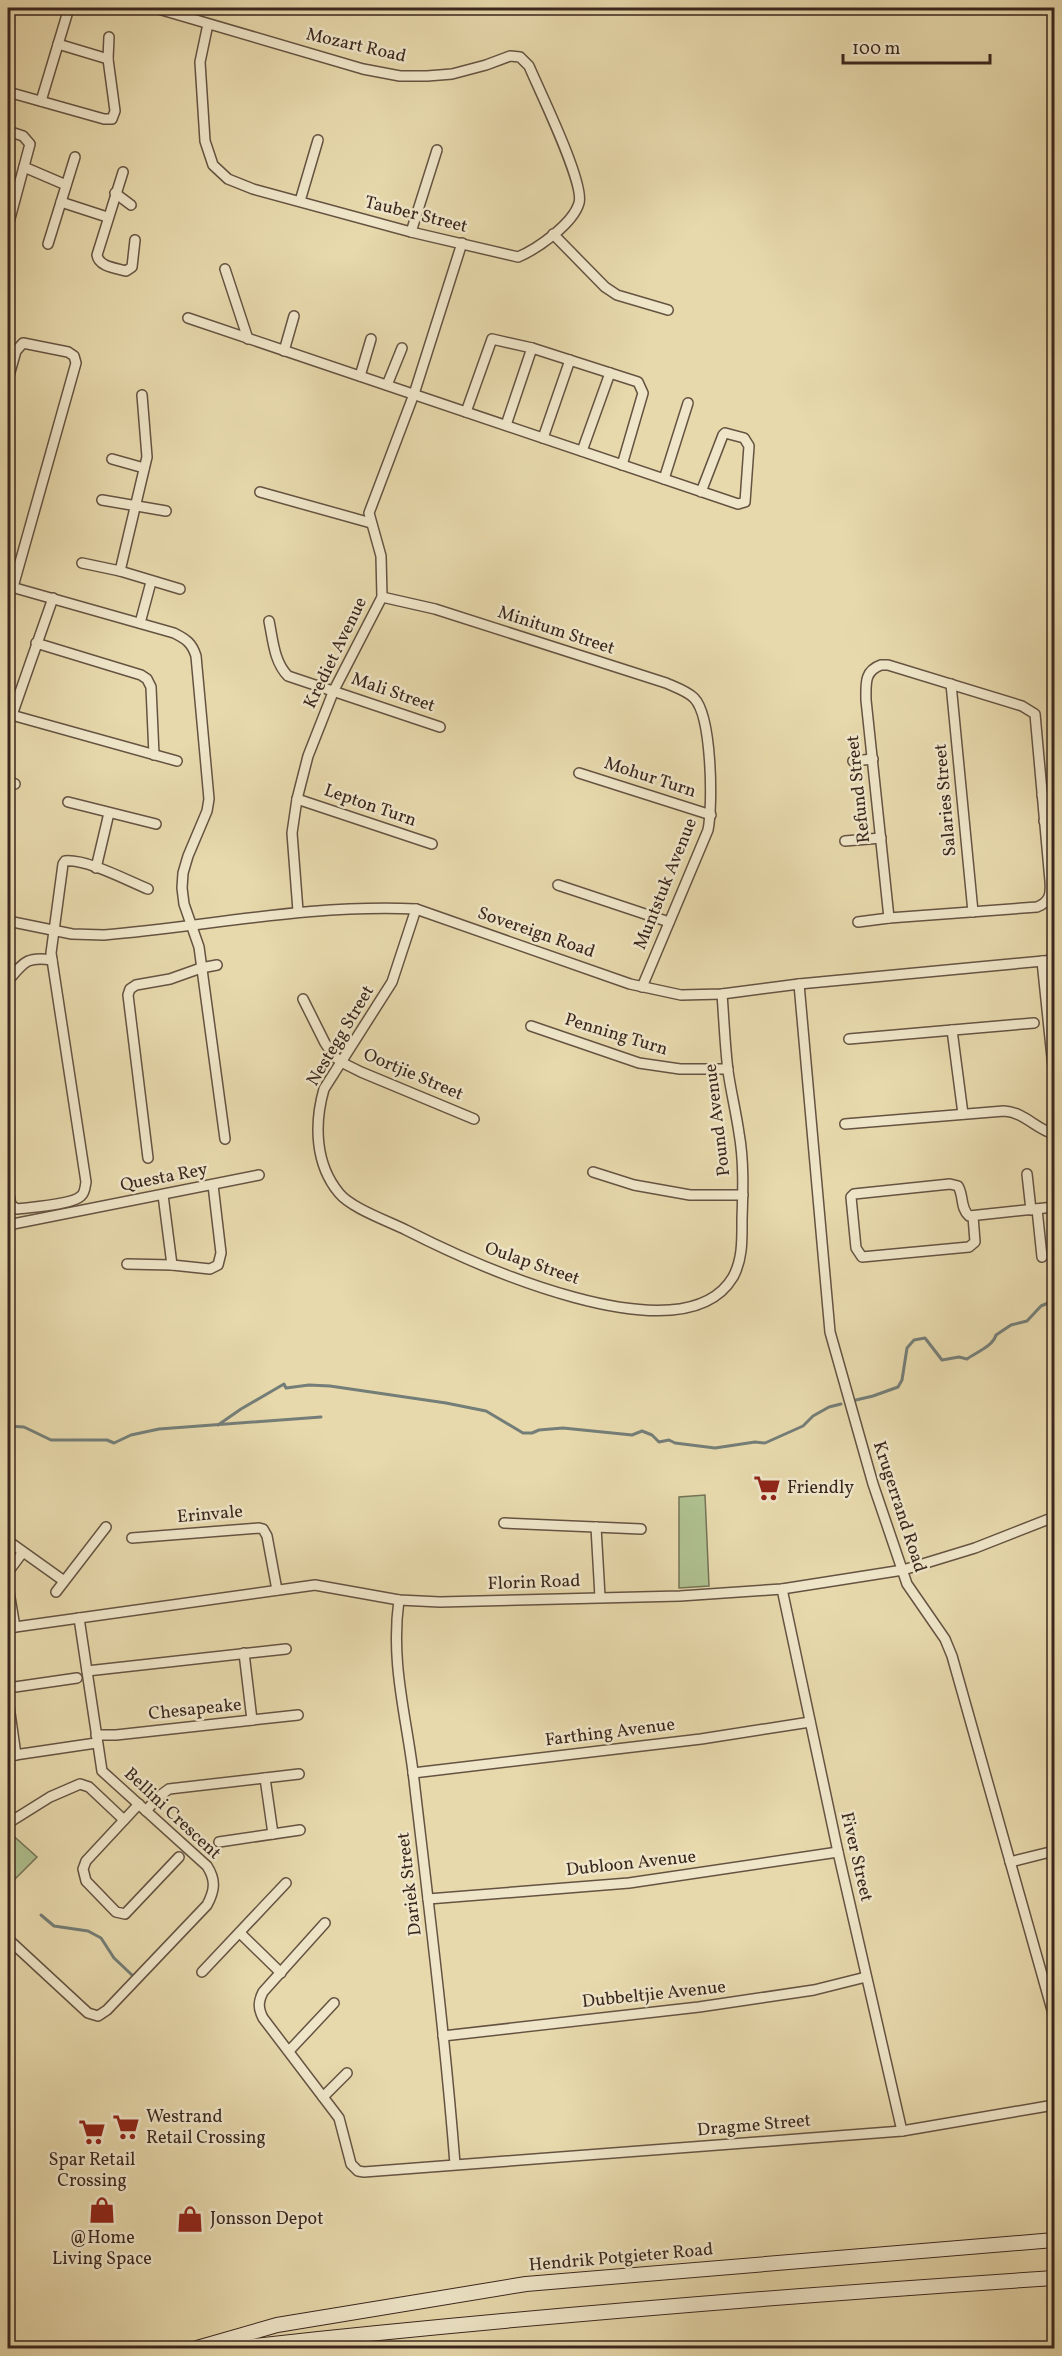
<svg xmlns="http://www.w3.org/2000/svg" width="1062" height="2356" font-family="Vollkorn,serif">
<style>
.green{fill:#afc08f;stroke:#747356;stroke-width:1.5}
.lines{fill:none;stroke-linecap:round;stroke-linejoin:round}
.stream{stroke:#747e78;stroke-width:3}
.street-casing{stroke:#655342;stroke-width:12}
.secondary-casing{stroke:#3a261e;stroke-width:16}
.street{stroke:#efe6c9;stroke-width:9}
.secondary{stroke:#efe6c9;stroke-width:14}
.labels{text-anchor:middle;dominant-baseline:central;stroke-width:5;stroke-linejoin:round;paint-order:stroke}
.street-label{font-size:18px;fill:#3a261e;stroke:#efe6c9}
.poi-label{font-size:18px;fill:#3a261e;stroke:#efe6c9;text-anchor:start}
</style>
<rect width="100%" height="100%" fill="#e7d9ac"/>
<filter id="stains"><feTurbulence type="fractalNoise" baseFrequency=".00333" numOctaves="4"/><feColorMatrix values="0 0 0 0 .2 0 0 0 0 .09 0 0 0 0 .02 0 0 0 .5 -.17"/></filter>
<radialGradient id="worn" r=".72"><stop offset=".6" stop-color="#630" stop-opacity="0"/><stop offset="1" stop-color="#630" stop-opacity=".3"/></radialGradient>
<g class="green">
<polygon points="705,1495 709,1586 679,1588 679,1497"/>
<polygon points="8,1831 37,1857 8,1886"/>
</g>
<g class="lines">
<g class="stream">
<path d="M856,1400L873,1396L898,1387L902,1380L907,1348L914,1340L925,1338L942,1360L959,1357L967,1359C977,1352 993,1346 996,1335L1011,1325L1027,1321L1041,1306L1048,1303L1054,1305"/>
<polyline points="218,1425 241,1409 284,1384 286,1388 309,1385 330,1386 446,1403 486,1411 523,1433 532,1433 539,1430 563,1428 632,1435 642,1431 652,1435 659,1442 669,1440 675,1443 715,1448 755,1442 765,1443 803,1426 813,1416 829,1407 841,1404"/>
<polyline points="8,1426 24,1427 51,1440 107,1440 114,1443 131,1435 159,1429 321,1417"/>
<polyline points="41,1915 54,1926 88,1931 101,1938 114,1958 132,1975"/>
</g>
<defs>
<g id="street">
<path d="M155,8L363,69L400,76H427L452,74L486,65L510,56L520,57L529,66C539,90 585,183 579,203C573,224 537,249 518,257L411,232L253,189L228,179L213,165L205,141L200,62L208,24"/>
<polyline points="58,44 108,59"/>
<polyline points="8,92 104,119 112,119 115,111 108,59 109,37"/>
<polyline points="41,101 69,8"/>
<polyline points="8,131 23,136 30,144 8,226"/>
<polyline points="24,167 66,185"/>
<path d="M123,172L97,255C99,267 116,268 126,271L132,267L135,240"/>
<polyline points="115,193 131,205"/>
<polyline points="300,201 318,140"/>
<polyline points="61,202 107,217"/>
<polyline points="411,232 437,150"/>
<polyline points="553,234 605,287 617,295 668,310"/>
<polyline points="48,244 75,157"/>
<polyline points="225,269 248,339"/>
<polyline points="188,318 738,504 745,502 749,446 744,438 725,433 723,435 701,492"/>
<polyline points="284,351 294,316"/>
<polyline points="360,376 371,339"/>
<polyline points="8,379 16,351 23,343 68,352 74,356 76,363 13,587"/>
<polyline points="387,385 402,348"/>
<polyline points="466,412 492,339 532,348 638,382 643,393 622,465"/>
<polyline points="506,425 532,348"/>
<polyline points="543,438 570,360"/>
<polyline points="582,451 610,373"/>
<polyline points="112,459 144,468"/>
<polyline points="664,479 688,403"/>
<polyline points="260,492 371,523"/>
<polyline points="102,500 166,511"/>
<polyline points="82,563 120,571 180,589"/>
<polyline points="120,571 147,457 142,395"/>
<path d="M8,586L174,633C186,639 192,643 196,656L209,799L207,811L188,856L183,873L182,888L184,904L199,947L225,1139"/>
<path d="M382,597L435,609L666,683C675,687 687,691 694,698C712,716 713,805 708,830L642,987"/>
<path d="M269,621C273,640 274,662 288,676L440,727"/>
<polyline points="140,623 151,582"/>
<polyline points="36,643 141,675 147,679 151,687 154,755"/>
<path d="M881,665H888L1022,706L1035,714L1050,881C1051,894 1050,902 1037,907L889,918L866,700C866,684 864,671 881,665Z"/>
<polyline points="951,684 973,912"/>
<polyline points="8,714 177,761"/>
<polyline points="12,715 53,598"/>
<polyline points="853,761 873,759"/>
<polyline points="579,773 711,815"/>
<polyline points="8,781 15,784"/>
<polyline points="1042,795 1054,800"/>
<polyline points="297,799 432,844"/>
<polyline points="68,802 156,824"/>
<polyline points="1044,821 1054,813"/>
<polyline points="845,841 881,838"/>
<polyline points="96,868 109,813"/>
<polyline points="558,885 669,922"/>
<path d="M416,909L392,982L324,1089C314,1124 315,1164 339,1193C351,1208 388,1221 406,1230C469,1262 683,1362 733,1277C743,1259 742,1238 742,1219C743,1191 744,1161 739,1133C736,1112 731,1092 728,1071C725,1046 724,1020 722,994"/>
<polyline points="298,911 292,833 297,799 308,756 334,690 382,597 381,556 369,513 414,394 462,243"/>
<path d="M8,921L72,934L104,935C209,926 311,904 416,909L630,984L681,995L722,994L799,984L1054,960"/>
<polyline points="858,922 889,918"/>
<polyline points="1042,961 1054,1077"/>
<path d="M8,981C24,962 27,956 52,960"/>
<polyline points="799,984 830,1332 873,1484 907,1584 945,1639 952,1656 1054,2017"/>
<polyline points="303,999 325,1043 333,1055 341,1062 361,1072 474,1119"/>
<polyline points="531,1026 639,1063 680,1069 728,1069"/>
<polyline points="952,1030 963,1114"/>
<polyline points="849,1039 1034,1023"/>
<path d="M845,1124L1004,1111C1024,1112 1036,1129 1054,1134"/>
<polyline points="148,1158 128,995 130,989 136,985 170,979 201,968 217,965"/>
<polyline points="593,1172 634,1185 690,1195 743,1195"/>
<polyline points="1027,1174 1031,1210"/>
<path d="M8,1190L11,1205L17,1209C31,1207 72,1205 81,1196C85,1193 85,1187 86,1182L51,953L63,864L65,861C87,859 126,880 148,889"/>
<polyline points="163,1195 172,1265"/>
<polyline points="1037,1209 1042,1257"/>
<path d="M973,1216L975,1242L969,1247L862,1257L856,1248L851,1197L854,1194L950,1184L958,1186C964,1196 960,1208 969,1216L1054,1207"/>
<polyline points="8,1225 259,1175"/>
<polyline points="127,1264 172,1265 210,1269 218,1265 221,1253 213,1185"/>
<polyline points="504,1523 641,1529"/>
<polyline points="596,1527 600,1597"/>
<polyline points="132,1538 259,1528 263,1529 267,1536 277,1590"/>
<polyline points="8,1541 64,1581"/>
<polyline points="8,1572 23,1552"/>
<polyline points="8,1586 15,1627"/>
<polyline points="782,1589 838,1852 902,2131"/>
<polyline points="56,1592 106,1527"/>
<path d="M399,1600C390,1664 407,1718 414,1780C429,1908 445,2036 455,2164"/>
<polyline points="8,1628 315,1585 399,1600 440,1602 680,1596 782,1589 903,1570 975,1548 1054,1517"/>
<polyline points="244,1653 252,1720"/>
<polyline points="87,1671 286,1649"/>
<polyline points="8,1688 77,1678"/>
<polyline points="8,1699 16,1755"/>
<polyline points="96,1735 116,1735 298,1715"/>
<polyline points="8,1756 96,1743"/>
<polyline points="413,1773 701,1739 810,1722"/>
<polyline points="265,1778 273,1834"/>
<polyline points="139,1804 86,1861 83,1869 86,1881 116,1912 125,1914 179,1857"/>
<polyline points="146,1811 158,1797 169,1789 299,1774"/>
<polyline points="10,1822 50,1797 80,1784 89,1787 124,1820"/>
<polyline points="219,1842 300,1830"/>
<polyline points="1010,1862 1054,1851"/>
<polyline points="428,1899 629,1883 838,1852"/>
<path d="M325,1923L263,1992C258,2002 258,2008 263,2018L339,2118L351,2164L358,2171L364,2172L902,2131L1054,2105"/>
<polyline points="240,1933 281,1973"/>
<path d="M8,1939L88,2013L98,2016L107,2010L207,1905C215,1890 216,1880 207,1866L102,1771L79,1618"/>
<polyline points="202,1972 286,1883"/>
<polyline points="443,2036 699,2007 814,1990 866,1977"/>
<polyline points="289,2051 334,2003"/>
<polyline points="323,2097 347,2073"/>
</g>
<g id="secondary">
<polyline points="197,2348 277,2325 526,2284 1054,2240"/>
<path d="M235,2348C508,2318 781,2296 1054,2278"/>
</g>
</defs>
<use href="#street" class="street-casing"/>
<use href="#secondary" class="secondary-casing"/>
<use href="#street" class="street"/>
<use href="#secondary" class="secondary"/>
</g>
<defs>
<symbol id="supermarket-bare" viewBox="-9 -9 18 18"><path d="M-6-5.5h2.5l.6 2H6L4.5 2H-2.5L-4.4-4H-6ZM-1.5 3.2a1.3 1.3 0 1 0 .1 0ZM3 3.2a1.3 1.3 0 1 0 .1 0Z" fill="#8f2418" stroke="#efe6c9" stroke-width="2.5" paint-order="stroke"/></symbol>
<symbol id="shop-bare" viewBox="-9 -9 18 18"><path d="M-5-2.5h2.3a2.7 3.5 0 0 1 5.4 0H5L5.5 6h-11ZM-1.5-2.5h3a1.5 2.3 0 0 0-3 0Z" fill="#8f2418" stroke="#efe6c9" stroke-width="2.5" paint-order="stroke"/></symbol>
</defs>
<g fill-rule="evenodd">
<use href="#supermarket-bare" x="748" y="1469" width="38" height="38"/>
<use href="#supermarket-bare" x="107" y="2108" width="38" height="38"/>
<use href="#supermarket-bare" x="73" y="2113" width="38" height="38"/>
<use href="#shop-bare" x="83" y="2191" width="38" height="38"/>
<use href="#shop-bare" x="171" y="2200" width="38" height="38"/>
</g>
<g class="labels">
<g class="street-label">
<text transform="translate(356 46) rotate(13)">Mozart Road</text>
<text transform="translate(416 215) rotate(14)">Tauber Street</text>
<text transform="translate(556 631) rotate(18)">Minitum Street</text>
<text transform="translate(336 653) rotate(-64)">Krediet Avenue</text>
<text transform="translate(393 693) rotate(19)">Mali Street</text>
<text transform="translate(650 778) rotate(18)">Mohur Turn</text>
<text transform="translate(859 789) rotate(-96)">Refund Street</text>
<text transform="translate(946 800) rotate(-95)">Salaries Street</text>
<text transform="translate(370 806) rotate(19)">Lepton Turn</text>
<text transform="translate(666 884) rotate(-68)">Muntstuk Avenue</text>
<text transform="translate(536 933) rotate(19)">Sovereign Road</text>
<text transform="translate(616 1035) rotate(17)">Penning Turn</text>
<text transform="translate(341 1036) rotate(-59)">Nestegg Street</text>
<text transform="translate(413 1075) rotate(23)">Oortjie Street</text>
<text transform="translate(718 1120) rotate(-97)">Pound Avenue</text>
<text transform="translate(164 1178) rotate(-11)">Questa Rey</text>
<text transform="translate(532 1264) rotate(19)">Oulap Street</text>
<text transform="translate(899 1507) rotate(72)">Krugerrand Road</text>
<text transform="translate(210 1515) rotate(-5)">Erinvale</text>
<text transform="translate(534 1583) rotate(-2)">Florin Road</text>
<text transform="translate(195 1710) rotate(-6)">Chesapeake</text>
<text transform="translate(610 1733) rotate(-7)">Farthing Avenue</text>
<text transform="translate(172 1814) rotate(43)">Bellini Crescent</text>
<text transform="translate(856 1857) rotate(77)">Fiver Street</text>
<text transform="translate(631 1864) rotate(-6)">Dubloon Avenue</text>
<text transform="translate(410 1884) rotate(-97)">Dariek Street</text>
<text transform="translate(654 1995) rotate(-6)">Dubbeltjie Avenue</text>
<text transform="translate(754 2126) rotate(-5)">Dragme Street</text>
<text transform="translate(621 2258) rotate(-5)">Hendrik Potgieter Road</text>
</g>
<g class="poi-label">
<text x="787" y="1488">Friendly</text>
<text x="146" y="2117">Westrand<tspan x="146" dy="21">Retail Crossing</tspan></text>
<text x="92" y="2160" text-anchor="middle">Spar Retail<tspan x="92" dy="21">Crossing</tspan></text>
<text x="210" y="2219">Jonsson Depot</text>
<text x="102" y="2238" text-anchor="middle">@Home<tspan x="102" dy="21">Living Space</tspan></text>
</g>
</g>
<rect width="1062" height="2356" fill="none" stroke="#e7d9ac" stroke-width="30"/>
<rect x="9" y="9" width="1044" height="2338" fill="none" stroke="#3a261e" stroke-width="3"/>
<rect x="15" y="15" width="1032" height="2326" fill="none" stroke="#3a261e" stroke-width="1.5"/>
<path d="M843 54v9h147v-9" fill="none" stroke="#3a261e" stroke-width="3"/>
<text x="852" y="54" font-size="18" fill="#3a261e" stroke="#efe6c9" stroke-width="4.5" paint-order="stroke">100 m</text>
<rect width="100%" height="100%" filter="url(#stains)"/>
<rect width="100%" height="100%" fill="url(#worn)"/>
</svg>
